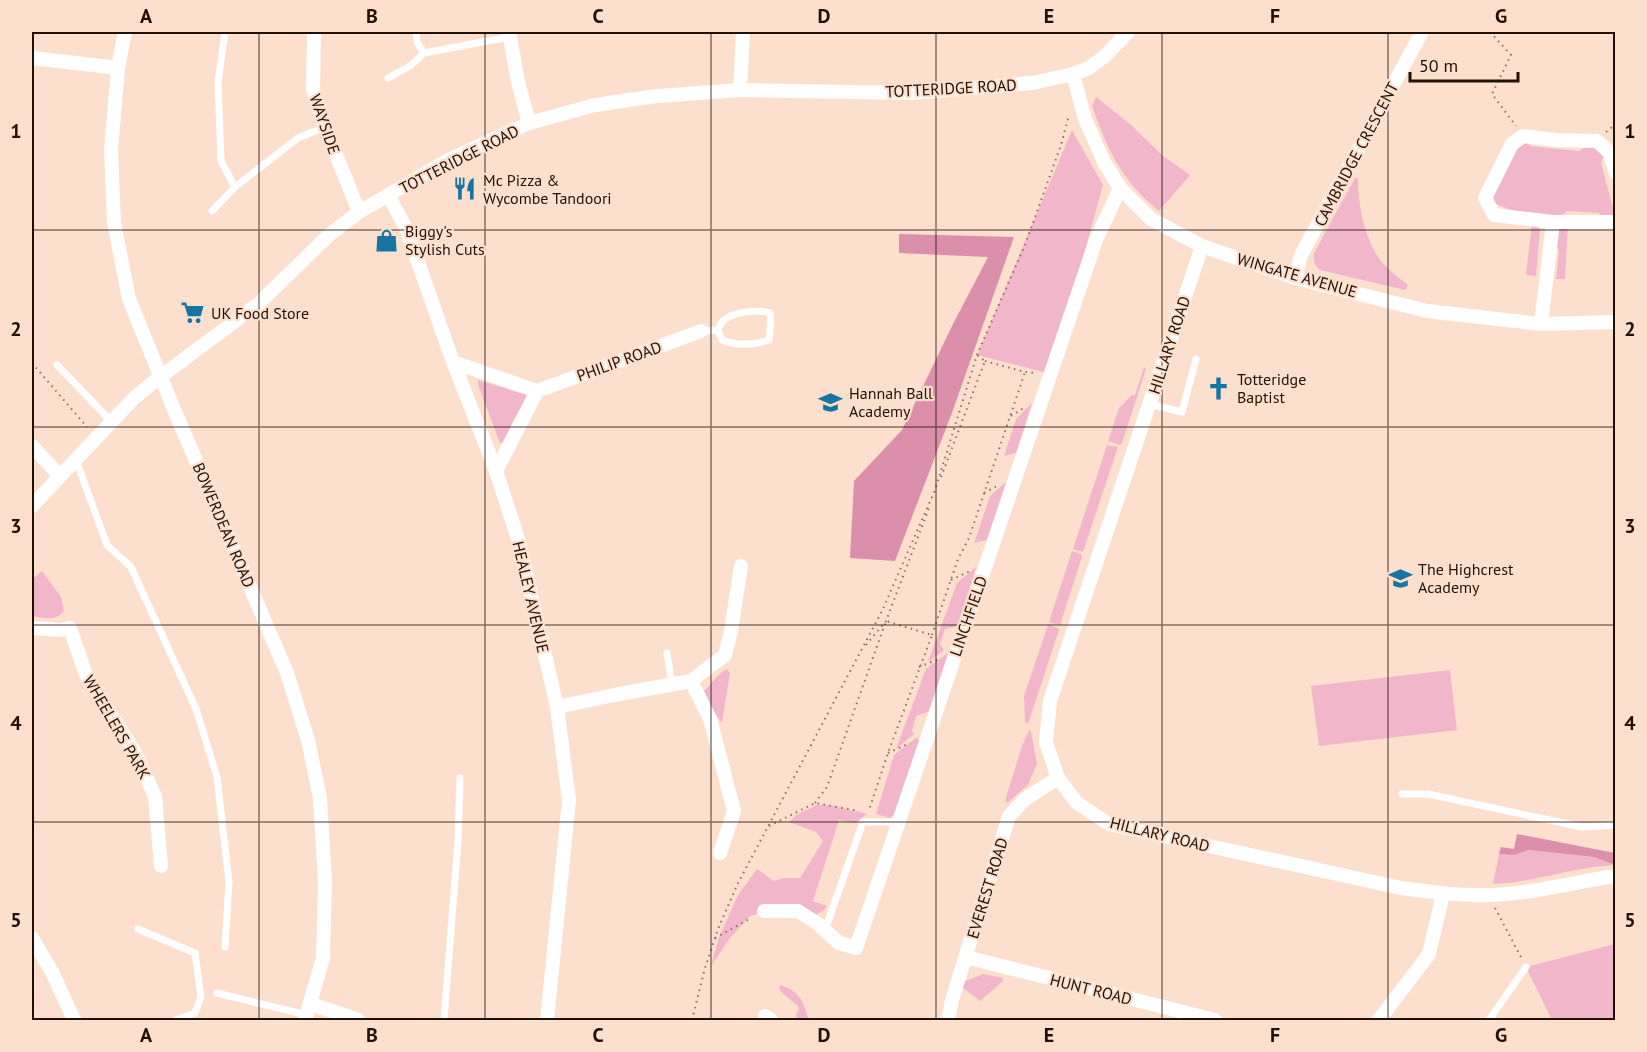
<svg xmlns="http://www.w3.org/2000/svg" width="1647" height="1052" font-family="'PT Sans',sans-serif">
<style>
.green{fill:#f2b6ca}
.forest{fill:#db8fab}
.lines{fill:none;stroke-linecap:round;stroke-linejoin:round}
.path{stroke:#867162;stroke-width:2;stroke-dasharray:1.5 4.5;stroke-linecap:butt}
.service{stroke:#fff;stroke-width:7}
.minor{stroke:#fff;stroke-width:14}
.grid{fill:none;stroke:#201005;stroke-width:1.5;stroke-opacity:0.55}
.labels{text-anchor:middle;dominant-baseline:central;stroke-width:4.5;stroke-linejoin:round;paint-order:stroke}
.street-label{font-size:16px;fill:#201005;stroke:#fce0cd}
.poi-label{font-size:16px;fill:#201005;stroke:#fce0cd;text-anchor:start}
.neatline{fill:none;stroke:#201005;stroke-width:2}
.grid-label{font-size:20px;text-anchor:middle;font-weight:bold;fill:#201005}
</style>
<rect width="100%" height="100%" fill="#fce0cd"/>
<g class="green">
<path d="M1096,97L1131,125L1163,156L1190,175L1159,211C1121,180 1108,151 1092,106Z"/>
<polygon points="1072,130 1103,185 1051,374 977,355"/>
<path d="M1526,141L1530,146L1579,151L1588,145L1597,147L1604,156L1601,163L1615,215L1603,219L1599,213L1567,211L1561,216C1541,215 1512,214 1495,203L1492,191L1510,150Z"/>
<path d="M1355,178H1358C1358,205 1364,237 1380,260C1387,269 1398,277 1408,285L1405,290L1320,270C1314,265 1313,260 1314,253Z"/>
<polygon points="1532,222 1540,229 1536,276 1526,275"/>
<polygon points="1568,225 1565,279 1556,279 1559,250 1555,243 1555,234 1560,228"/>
<polygon points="1144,367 1146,369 1122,443 1120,445 1108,441 1119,408 1132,395 1135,395"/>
<polygon points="478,380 527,395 526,402 514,419 505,442 500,443 478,385"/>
<polygon points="1032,403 1016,453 1004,456 1016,419"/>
<polygon points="1107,445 1118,447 1083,552 1073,549"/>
<polygon points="1006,482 987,540 974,543 990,496"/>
<polygon points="1072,551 1081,554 1082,557 1060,625 1049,622"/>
<polygon points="976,567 958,626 945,629 940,644 944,650 928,662 957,583"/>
<path d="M42,571L61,597L64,611C55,622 44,618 32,616V579Z"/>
<polygon points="1048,625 1058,628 1059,630 1028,724 1025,722 1024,696"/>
<polygon points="948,653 930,711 916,716 912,731 914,734 896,749 926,669"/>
<path d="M727,669L730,673L722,723L700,694C711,687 715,675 727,669Z"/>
<polygon points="1450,670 1457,730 1319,746 1311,686"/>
<polygon points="1029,730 1031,731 1037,764 1028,785 1007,803 1005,801 1022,746"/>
<polygon points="917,737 920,742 896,813 890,818 876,814 894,755"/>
<polygon points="817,805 830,805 867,814 855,823 839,820 813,901 827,906 823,911 817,914 779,909 750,916 730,938 711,966 719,937 738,895 757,869 774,881 783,878 800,878 823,841 816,832 789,822 796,815"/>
<path d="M1528,850L1594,857L1615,865C1574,867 1535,882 1493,884L1499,854L1514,855Z"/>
<polygon points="1615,944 1615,1020 1552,1020 1526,967"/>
<polygon points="983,974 1003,978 1003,981 980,1001 963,988 963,982"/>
<path d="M779,985C800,990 803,1002 809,1020H797L796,1014L799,1009L798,1006L781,992Z"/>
</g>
<g class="forest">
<polygon points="899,234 1014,237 953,410 895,561 850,558 854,481 902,430 953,324 988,257 899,253"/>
<polygon points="1517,834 1615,853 1615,865 1594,857 1528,850 1514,855 1499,854 1501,847 1514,849"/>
</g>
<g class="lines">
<g class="path">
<polyline points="1490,32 1511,55 1492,94 1516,126"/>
<polyline points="1606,132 1616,124"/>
<polyline points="985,361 1025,372 1037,373"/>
<polyline points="32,363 87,427"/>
<polyline points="1011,416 1024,408"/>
<polyline points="941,477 985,361 977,355"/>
<polyline points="984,493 997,486"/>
<polyline points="951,580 970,571"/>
<polyline points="932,635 958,559 969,538 1025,372"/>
<polyline points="866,645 886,621 929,508"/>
<polyline points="919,667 939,659"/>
<polyline points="888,753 910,743"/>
<polyline points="815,803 827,787 886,621 932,635 888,753 869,810"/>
<polyline points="769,826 815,803 859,811"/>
<polyline points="1495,908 1522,959"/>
<polyline points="715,938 751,918"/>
<polyline points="692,1020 705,968 718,929 737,885 882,611 935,490 977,355 1025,245 1061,145 1069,115"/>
</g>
<g class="service">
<polyline points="225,32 218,82 221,161 235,187 298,138 325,127"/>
<polyline points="416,32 417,42 424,53 509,37"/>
<polyline points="388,78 410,66 424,53"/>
<polyline points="212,211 235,187"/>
<path d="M701,331L718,330L722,340C737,346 754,345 769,340L771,321L770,313C759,309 731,312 723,321C721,323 719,327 718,330"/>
<polyline points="57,365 112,422"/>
<polyline points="1149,404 1182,412 1196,359"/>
<polyline points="76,460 107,545 131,567 196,709 217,777 229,882 225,947"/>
<polyline points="667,653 672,684"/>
<polyline points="1402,794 1428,794 1582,827 1616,825"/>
<polyline points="138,929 195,953 201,997 195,1013 175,1020"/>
<polyline points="825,930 863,822 899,822"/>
<polyline points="217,993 307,1015"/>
<polyline points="444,1020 458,841 460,778"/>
<polyline points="1489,1020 1526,967"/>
</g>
<g class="minor">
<polyline points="125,32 118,68 111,149 114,223 129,299 173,407 287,673 308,740 320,798 325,883 323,958 305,1020"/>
<polyline points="314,32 313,90 325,127 359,212"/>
<polyline points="509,32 518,82 529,123"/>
<polyline points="32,58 118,68"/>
<polyline points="1073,74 1085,119 1104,162 1120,188 1151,219 1202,246 1295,278 1427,311 1541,324 1616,322"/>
<polyline points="740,90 743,32"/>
<polyline points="1616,173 1609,152 1597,141 1556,140 1523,136 1512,144 1485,198 1494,215 1553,222 1616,222"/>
<polyline points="388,195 406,228 453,362 496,471 519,542 557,707 569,800 547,1020"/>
<path d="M1202,246L1050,701L1046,742L1058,778L1077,803L1109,824L1401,888C1430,892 1459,896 1489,895C1528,894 1568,884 1608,877H1616"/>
<polyline points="1295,278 1301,255 1422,32"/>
<polyline points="1541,324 1553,222"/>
<polyline points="453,362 537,391"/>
<polyline points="32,446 60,476"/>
<polyline points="496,471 537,391 701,331"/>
<polyline points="32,506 135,397 160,377 258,304 329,235 359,212 450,159 529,123 595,105 657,96 740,90 911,93 1032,83 1073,74 1089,68 1105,56 1128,32"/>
<polyline points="32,628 61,630 70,628 86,675 134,751 155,796 161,866"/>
<polyline points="691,681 710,719 734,811 720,853"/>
<polyline points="557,707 614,695 691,681 725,655 731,631 741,566"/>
<polyline points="764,911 798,911 818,924 839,943 856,948 1096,240 1120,188"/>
<polyline points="32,938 52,972 74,1020"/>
<polyline points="966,957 1215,1020"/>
<polyline points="311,1004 358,1020"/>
<polyline points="765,1016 771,1020"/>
<polyline points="948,1020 952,1000 1009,816 1025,799 1058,778"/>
<polyline points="1379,1020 1429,954 1443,894"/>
</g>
</g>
<path class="grid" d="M259,32V1020M485,32V1020M711,32V1020M936,32V1020M1162,32V1020M1388,32V1020M32,230H1616M32,427H1616M32,625H1616M32,822H1616"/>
<defs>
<symbol id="restaurant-bare" viewBox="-9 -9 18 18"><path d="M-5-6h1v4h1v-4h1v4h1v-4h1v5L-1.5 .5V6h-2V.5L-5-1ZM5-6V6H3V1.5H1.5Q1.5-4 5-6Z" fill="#1775a3" stroke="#fce0cd" stroke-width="2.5" paint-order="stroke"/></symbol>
<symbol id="shop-bare" viewBox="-9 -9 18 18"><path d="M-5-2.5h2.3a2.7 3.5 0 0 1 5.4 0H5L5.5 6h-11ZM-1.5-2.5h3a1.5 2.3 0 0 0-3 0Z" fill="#1775a3" stroke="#fce0cd" stroke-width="2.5" paint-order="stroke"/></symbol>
<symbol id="supermarket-bare" viewBox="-9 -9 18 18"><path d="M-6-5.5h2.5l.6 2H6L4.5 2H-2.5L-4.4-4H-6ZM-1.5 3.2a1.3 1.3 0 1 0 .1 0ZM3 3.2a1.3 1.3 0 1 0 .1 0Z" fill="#1775a3" stroke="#fce0cd" stroke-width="2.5" paint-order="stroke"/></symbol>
<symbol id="church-bare" viewBox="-9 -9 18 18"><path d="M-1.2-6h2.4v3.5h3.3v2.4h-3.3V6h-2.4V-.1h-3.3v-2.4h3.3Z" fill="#1775a3" stroke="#fce0cd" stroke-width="2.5" paint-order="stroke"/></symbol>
<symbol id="school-bare" viewBox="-9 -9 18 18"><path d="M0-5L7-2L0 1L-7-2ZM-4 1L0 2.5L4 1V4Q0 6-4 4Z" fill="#1775a3" stroke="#fce0cd" stroke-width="2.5" paint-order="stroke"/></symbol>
</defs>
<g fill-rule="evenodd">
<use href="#restaurant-bare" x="448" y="172" width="33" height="33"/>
<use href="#shop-bare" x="370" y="224" width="33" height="33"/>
<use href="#supermarket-bare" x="176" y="296" width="33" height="33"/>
<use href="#church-bare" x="1202" y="372" width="33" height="33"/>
<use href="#school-bare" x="814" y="386" width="33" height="33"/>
<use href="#school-bare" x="1384" y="562" width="33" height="33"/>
</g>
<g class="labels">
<g class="street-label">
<text transform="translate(951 88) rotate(-3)">TOTTERIDGE ROAD</text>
<text transform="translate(325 124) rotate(71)">WAYSIDE</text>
<text transform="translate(1356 154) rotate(-62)">CAMBRIDGE CRESCENT</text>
<text transform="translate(459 159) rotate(-27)">TOTTERIDGE ROAD</text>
<text transform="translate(1297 275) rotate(16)">WINGATE AVENUE</text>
<text transform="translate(1169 345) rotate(-72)">HILLARY ROAD</text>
<text transform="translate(619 361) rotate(-20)">PHILIP ROAD</text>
<text transform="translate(224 525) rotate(67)">BOWERDEAN ROAD</text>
<text transform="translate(531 597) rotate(77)">HEALEY AVENUE</text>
<text transform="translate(968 616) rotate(-71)">LINCHFIELD</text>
<text transform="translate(117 727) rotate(60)">WHEELERS PARK</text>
<text transform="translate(1160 834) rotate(14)">HILLARY ROAD</text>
<text transform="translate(987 888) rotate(-73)">EVEREST ROAD</text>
<text transform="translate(1091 989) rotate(14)">HUNT ROAD</text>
</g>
<g class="poi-label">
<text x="483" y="180">Mc Pizza &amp;<tspan x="483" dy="18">Wycombe Tandoori</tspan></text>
<text x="405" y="231">Biggy's<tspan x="405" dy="18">Stylish Cuts</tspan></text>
<text x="211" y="313">UK Food Store</text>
<text x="1237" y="379">Totteridge<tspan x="1237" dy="18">Baptist</tspan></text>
<text x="849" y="393">Hannah Ball<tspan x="849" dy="18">Academy</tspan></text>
<text x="1418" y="569">The Highcrest<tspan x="1418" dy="18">Academy</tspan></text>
</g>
</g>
<rect width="1647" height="1052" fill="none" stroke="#fce0cd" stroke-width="66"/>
<path d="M1410 72v9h108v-9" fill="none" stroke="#201005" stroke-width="3"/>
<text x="1419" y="72" font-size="18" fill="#201005" stroke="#fce0cd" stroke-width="4.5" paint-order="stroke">50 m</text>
<rect x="33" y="33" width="1581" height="986" class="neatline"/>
<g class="grid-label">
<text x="146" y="23">A</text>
<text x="372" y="23">B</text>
<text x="598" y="23">C</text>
<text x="824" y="23">D</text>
<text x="1049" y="23">E</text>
<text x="1275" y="23">F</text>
<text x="1501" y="23">G</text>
<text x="16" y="138">1</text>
<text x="1630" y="138">1</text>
<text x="16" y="336">2</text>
<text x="1630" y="336">2</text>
<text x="16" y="533">3</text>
<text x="1630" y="533">3</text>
<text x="16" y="730">4</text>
<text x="1630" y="730">4</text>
<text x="16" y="927">5</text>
<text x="1630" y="927">5</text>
<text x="146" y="1042">A</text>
<text x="372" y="1042">B</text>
<text x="598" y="1042">C</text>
<text x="824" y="1042">D</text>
<text x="1049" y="1042">E</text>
<text x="1275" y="1042">F</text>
<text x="1501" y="1042">G</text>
</g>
</svg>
